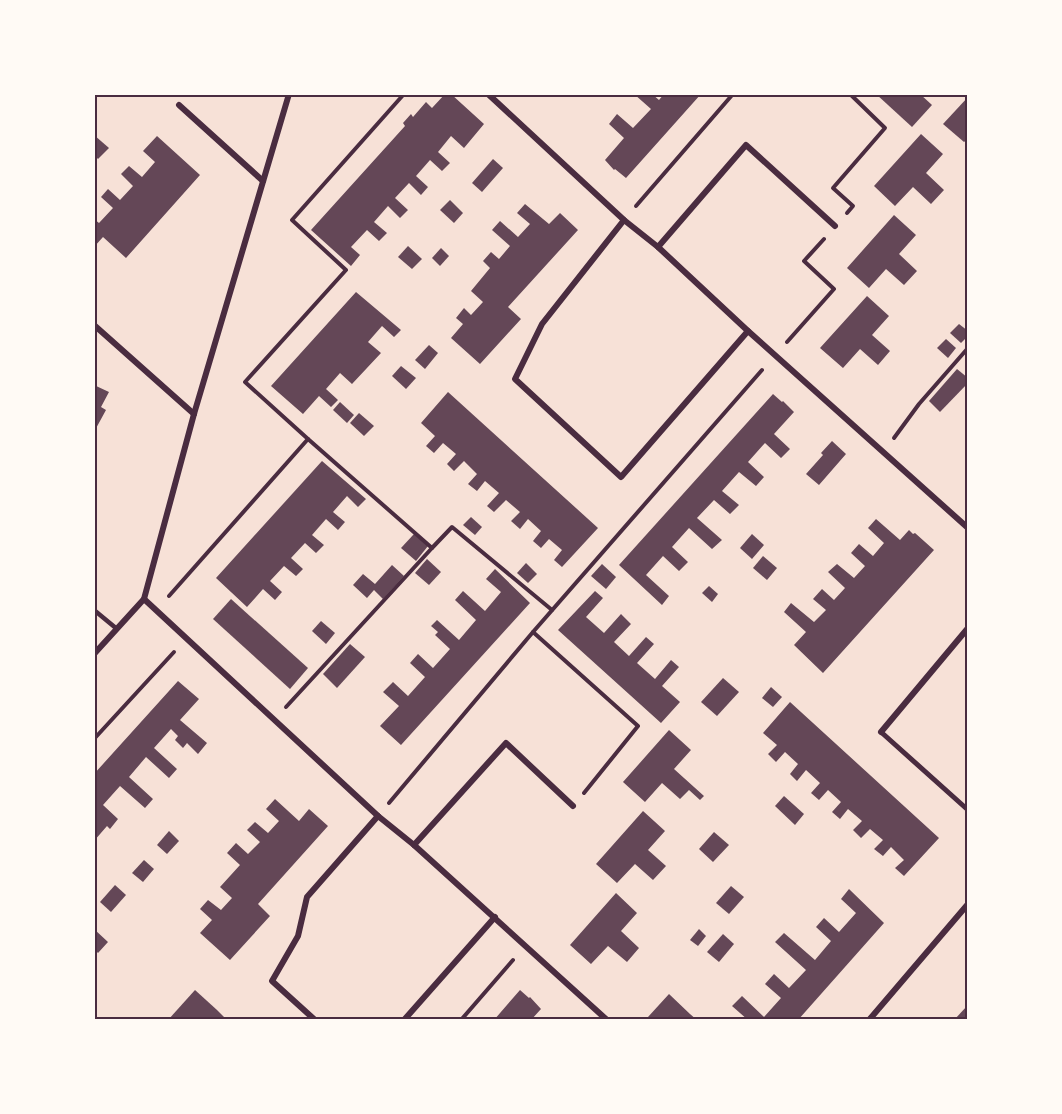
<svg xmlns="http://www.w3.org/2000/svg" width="1062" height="1114" font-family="'PT Sans',sans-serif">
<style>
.building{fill:#644757}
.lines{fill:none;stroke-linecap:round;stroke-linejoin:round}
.path{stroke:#4a2c40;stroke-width:4}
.service{stroke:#4a2c40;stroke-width:4.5}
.pedestrian{stroke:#4a2c40;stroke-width:5}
.minor{stroke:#4a2c40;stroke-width:6}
.neatline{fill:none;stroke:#4a2c40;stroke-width:2}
</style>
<rect width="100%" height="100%" fill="#f7e1d7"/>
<g class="building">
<polygon points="445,94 451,94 484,124 464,148 451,136 438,152 450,163 442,171 430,160 416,176 428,187 421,195 409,183 395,198 408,210 400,218 388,206 374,222 387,233 379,241 367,230 351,247 360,255 351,266 311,230 405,126 403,123 411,114 413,117 426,102 432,108"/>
<polygon points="634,94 652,94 659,100 664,94 701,94 626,178 615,169 614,170 605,160 624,138 609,124 617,114 633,128 651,109"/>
<polygon points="876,94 920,94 932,105 912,127"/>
<polygon points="968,97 968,139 964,142 943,124"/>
<polygon points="921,134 943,154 926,173 944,190 931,204 913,187 895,206 874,186"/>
<polygon points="94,135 109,148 98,159 94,155"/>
<polygon points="157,136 200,175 126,258 103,237 94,247 94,219 99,223 113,208 101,197 108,189 120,200 133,186 121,174 129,166 142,177 155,162 143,151"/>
<polygon points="493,159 503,168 482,192 472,183"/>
<polygon points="450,200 463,213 454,223 440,210"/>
<polygon points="525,204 549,224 560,213 578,230 508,307 521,319 480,364 451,338 463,324 456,318 464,308 471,315 483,302 471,291 490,268 483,261 491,252 499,259 510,246 492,230 500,221 518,237 530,224 517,213"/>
<polygon points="894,215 916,235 899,254 917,271 904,285 886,269 869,288 847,268"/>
<polygon points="408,246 422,259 412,269 398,257"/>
<polygon points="441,248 449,256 440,266 432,258"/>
<polygon points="356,292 401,330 394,337 382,326 368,342 381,353 352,384 340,373 326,389 338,400 331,407 319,396 303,414 271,386"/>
<polygon points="867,296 889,316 872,335 890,351 878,365 860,349 843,368 820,348"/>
<polygon points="959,324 968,331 968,336 961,343 950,333"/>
<polygon points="946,339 956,348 948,358 937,348"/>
<polygon points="429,345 438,353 425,369 415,360"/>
<polygon points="401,366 416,378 406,389 392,376"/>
<polygon points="957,369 968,378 968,383 940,412 929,401"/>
<polygon points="94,385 109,392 101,407 106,410 94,432"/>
<polygon points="448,392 598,528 562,567 554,560 562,550 549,539 541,548 533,541 541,531 528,519 520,529 511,521 520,512 506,500 494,512 487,506 499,493 485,481 477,491 468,484 477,474 464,461 454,471 447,464 456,454 443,443 434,453 426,446 435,436 421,423"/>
<polygon points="773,394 782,402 783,401 794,412 774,434 790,449 781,458 765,443 748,462 764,477 756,486 739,472 722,491 739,505 730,514 714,500 697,518 722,540 712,549 689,528 672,547 688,562 679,571 663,556 646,575 669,596 662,605 619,565"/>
<polygon points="340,402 354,415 347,423 333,410"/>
<polygon points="359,413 374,426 364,436 350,423"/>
<polygon points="832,441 846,454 819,485 806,474 823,455 821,453"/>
<polygon points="322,461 366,499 358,507 347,496 333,512 345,522 338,530 326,519 312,535 324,545 316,553 305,543 291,558 303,569 296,576 284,566 270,581 282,592 275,600 263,589 247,607 216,578"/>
<polygon points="471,517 482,527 475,535 463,525"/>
<polygon points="876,519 900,540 909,530 913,534 915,533 934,550 823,673 794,645 806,632 784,612 791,603 814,622 826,610 813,599 822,589 834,600 845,588 828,572 837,564 854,578 865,566 851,553 859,544 873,556 884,543 868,528"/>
<polygon points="414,534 428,546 416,561 401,548"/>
<polygon points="752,534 764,545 752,559 740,548"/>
<polygon points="763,556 777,568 767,580 753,568"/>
<polygon points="427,559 441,572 429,585 415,573"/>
<polygon points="526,563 537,574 528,583 517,573"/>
<polygon points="602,564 616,577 606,589 591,576"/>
<polygon points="392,565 404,576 383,599 374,590 367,598 353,585 363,574 375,584"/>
<polygon points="495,569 530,603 401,745 380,726 399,706 383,692 393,682 408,696 425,677 410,663 418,654 433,668 450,649 435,635 438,632 431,626 437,620 459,640 476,620 455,600 463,591 485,611 501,592 486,579"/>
<polygon points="709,586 718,594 712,602 702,593"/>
<polygon points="595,591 603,598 586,617 604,633 621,614 631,624 614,642 629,656 646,637 654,644 637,663 655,679 671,660 679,667 662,686 680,702 661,723 558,630"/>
<polygon points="231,599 308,668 290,689 213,619"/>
<polygon points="321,621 335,633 326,644 312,631"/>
<polygon points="350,644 365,657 337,688 323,674"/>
<polygon points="723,678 739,692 717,716 701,702"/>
<polygon points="178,681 199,699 180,720 207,743 198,754 187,743 183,748 175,740 178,736 171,729 154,748 177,769 169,778 146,757 129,777 153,799 145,808 120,786 103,805 118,819 110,829 107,826 94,841 94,774"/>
<polygon points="771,687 782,697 773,707 762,698"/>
<polygon points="790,702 939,838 904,876 895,868 904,860 891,847 883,856 874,849 883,840 870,829 861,838 853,830 862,821 848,809 840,819 832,812 841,802 828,790 819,800 811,793 820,783 806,770 797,781 790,774 798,764 785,752 776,762 768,754 777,745 763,733"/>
<polygon points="669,730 691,750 674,769 704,796 700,800 689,790 680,799 662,783 645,802 623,782"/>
<polygon points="784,796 804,814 795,825 775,806"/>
<polygon points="275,799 299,821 309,809 328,826 258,904 270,916 230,960 200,933 212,920 200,909 208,900 221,910 232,898 220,887 240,865 227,853 236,843 248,854 260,842 247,830 255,822 268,833 279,821 266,809"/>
<polygon points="643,811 665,831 648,850 666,866 653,880 635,864 617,883 596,864"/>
<polygon points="169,831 179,841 167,854 157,845"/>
<polygon points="714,832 729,845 713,862 699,849"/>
<polygon points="144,860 154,869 143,882 132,873"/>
<polygon points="115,885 126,895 111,912 100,902"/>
<polygon points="731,886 744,897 729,914 716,903"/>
<polygon points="849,889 884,923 798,1020 748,1020 732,1006 742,996 764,1017 781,998 765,984 774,974 789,988 806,970 775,942 784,933 815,960 831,941 816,927 824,918 839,932 856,913 841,899"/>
<polygon points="616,893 637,913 621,931 639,948 627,962 608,946 591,964 570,945"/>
<polygon points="94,929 108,942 98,953 96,951 94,952"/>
<polygon points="699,929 706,936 698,946 690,940"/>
<polygon points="723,934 734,944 719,962 707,952"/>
<polygon points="195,990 217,1010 227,1020 168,1020"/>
<polygon points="520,990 529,998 530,997 541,1009 531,1020 494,1020"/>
<polygon points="669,994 690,1014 697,1020 652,1020 648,1017"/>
<polygon points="968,1005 968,1020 954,1020"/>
</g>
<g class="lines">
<g class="path">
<polyline points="636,206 733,94"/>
<polyline points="847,213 853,206 833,188 885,128 850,94"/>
<polyline points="787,342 834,289 804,261 824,239"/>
<polyline points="894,438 919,404 968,348"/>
<polyline points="308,439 432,548 452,527 552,610"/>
<polyline points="169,596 308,439 245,382 346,270 292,220 404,94"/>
<polyline points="533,632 638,726 584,793"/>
<polyline points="286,707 432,548"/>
<polyline points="94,739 174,652"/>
<polyline points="389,803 533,632 762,370"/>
<polyline points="461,1020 513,960"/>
</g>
<polyline class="service" points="94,610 117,629"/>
<polyline class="pedestrian" points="881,732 968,810"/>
<g class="minor">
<polyline points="488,94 624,220 658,247 748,331 968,528"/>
<polyline points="179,105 263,181"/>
<polyline points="624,220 542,324 515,379 621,477 748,331"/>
<polyline points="658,247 746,145 835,226"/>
<polyline points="94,325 194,414"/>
<polyline points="144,599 378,816 414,845 607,1020"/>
<polyline points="94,654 144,599 194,414 289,94"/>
<polyline points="881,732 968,628"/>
<polyline points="414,845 506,743 573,806"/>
<polyline points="315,1020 272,981 298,936 307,897 378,816"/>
<polyline points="404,1020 495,917"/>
<polyline points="869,1020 968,904"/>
</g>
</g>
<rect width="1062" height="1114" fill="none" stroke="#fffaf5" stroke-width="192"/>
<rect x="96" y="96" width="870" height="922" class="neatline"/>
</svg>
